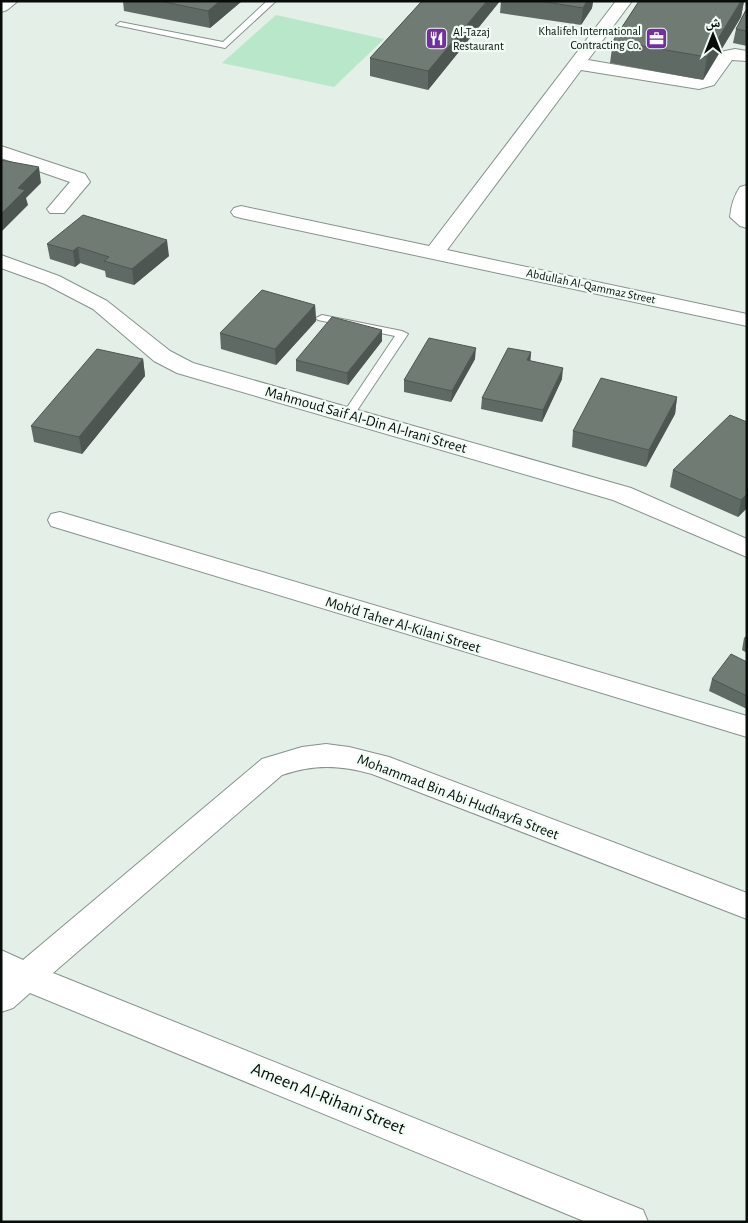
<svg xmlns="http://www.w3.org/2000/svg" width="748" height="1223" font-family="'Alegreya Sans','Noto Naskh Arabic',sans-serif">
<style>
.green{fill:#b8e7ca}
.lines{fill:none;stroke-linecap:round;stroke-linejoin:round}
.lane-casing{stroke:#87928b;stroke-width:2}
.street-casing{stroke:#87928b;stroke-width:2}
.lane{fill:#fff;fill-rule:evenodd}
.street{fill:#fff;fill-rule:evenodd}
.wall{fill:#606a64}
.shaded-wall{fill:#4e5651}
.building{fill:#707b74;stroke:#4e5651}
.labels{text-anchor:middle;dominant-baseline:central;stroke-width:4.5;stroke-linejoin:round;paint-order:stroke}
.far-poi-label{font-size:12px;fill:#090d0a;stroke:#f0fcf4;text-anchor:end}
.far-street-label{font-size:12px;fill:#090d0a;stroke:#f0fcf4}
.street-label{font-size:15px;fill:#090d0a;stroke:#f0fcf4}
.near-street-label{font-size:18px;fill:#090d0a;stroke:#f0fcf4}
</style>
<rect width="100%" height="100%" fill="#e3efe7"/>
<polygon class="green" points="276,15 384,39 334,87 222,63"/>
<g class="lines">
<defs>
<g id="lane">
<polygon points="267,1 276,1 225,48 116,25 120,22 223,42"/>
<polygon points="322,315 402,331 408,334 352,418 348,419 342,415 395,336 318,320 316,318"/>
</g>
<g id="street">
<polygon points="1,1 18,1 7,10 1,12"/>
<polygon points="616,1 632,1 588,60 698,79 702,77 720,52 735,49 747,51 747,61 732,60 714,85 699,89 581,70 447,250 747,314 747,326 241,218 234,216 231,212 234,208 241,206 429,246"/>
<polygon points="1,146 85,174 90,182 64,213 50,213 47,209 70,182 1,158"/>
<path d="M747,185V228L740,226L730,217C731,206 734,196 740,187Z"/>
<polygon points="1,255 59,276 107,301 170,351 193,363 631,488 747,539 747,557 613,500 177,373 154,361 93,309 45,284 1,268"/>
<polygon points="60,512 747,716 747,737 51,526 48,520 51,514"/>
<path d="M326,744L349,747L389,757L747,893V919L372,774C340,765 314,764 282,775L53,973L643,1210L648,1222H586L30,993L13,1008L1,1012V950L23,960L262,759L302,747Z"/>
</g>
</defs>
<use href="#lane" class="lane-casing"/>
<use href="#street" class="street-casing"/>
<use href="#lane" class="lane"/>
<use href="#street" class="street"/>
</g>
<g class="wall">
<polygon points="123,1 242,1 210,28 124,11"/>
<polygon points="422,1 500,1 428,90 370,76 370,58"/>
<polygon points="501,1 593,1 592,8 581,25 500,13"/>
<polygon points="639,1 744,1 741,17 703,80 610,63 613,41"/>
<polygon points="747,8 747,46 733,43 736,29"/>
<polygon points="47,244 169,256 134,285 106,277 105,271 80,263 75,267 50,259"/>
<polygon points="315,305 316,321 276,365 221,349 220,333"/>
<polygon points="382,330 382,341 348,385 296,371 296,360"/>
<polygon points="531,352 530,361 562,379 542,422 481,409 482,398"/>
<polygon points="143,359 145,376 82,454 34,442 31,426"/>
<polygon points="475,359 451,402 404,392 404,380"/>
<polygon points="677,397 675,414 646,467 572,447 573,431"/>
<polygon points="747,422 747,508 738,517 670,487 673,470"/>
<polygon points="747,635 747,653 742,650 744,638"/>
<polygon points="747,662 747,709 709,691 712,679"/>
</g>
<g class="shaded-wall">
<polygon points="220,1 242,1 210,28 208,11"/>
<polygon points="487,1 500,1 428,90 428,71"/>
<polygon points="587,1 593,1 592,8 581,25 583,8"/>
<polygon points="741,1 744,1 741,17 703,80 707,57"/>
<polygon points="39,167 41,183 26,198 28,205 1,232 1,214 18,188"/>
<polygon points="167,240 169,256 134,285 132,269"/>
<polygon points="78,247 80,263 75,267 73,251"/>
<polygon points="315,305 316,321 276,365 275,349"/>
<polygon points="382,330 382,341 348,385 347,373"/>
<polygon points="476,348 475,359 451,402 452,391"/>
<polygon points="531,352 530,364 527,360"/>
<polygon points="143,359 145,376 82,454 79,437"/>
<polygon points="563,368 562,379 542,422 543,410"/>
<polygon points="677,397 675,414 646,467 649,450"/>
<polygon points="747,494 747,508 738,517 741,500"/>
</g>
<g class="building">
<polygon points="160,1 220,1 208,11"/>
<polygon points="422,1 487,1 428,71 370,58"/>
<polygon points="540,1 587,1 583,8"/>
<polygon points="639,1 741,1 707,57 613,41"/>
<polygon points="747,8 747,31 736,29"/>
<polygon points="1,160 39,167 18,188 25,190 1,214"/>
<polygon points="83,215 167,240 132,269 104,261 109,257 78,247 73,251 47,244"/>
<polygon points="262,290 315,305 275,349 220,333"/>
<polygon points="332,317 382,330 347,373 296,360"/>
<polygon points="429,338 476,348 452,391 404,380"/>
<polygon points="508,348 531,352 527,360 563,368 543,410 482,398"/>
<polygon points="97,349 143,359 79,437 31,426"/>
<polygon points="601,378 677,397 649,450 573,431"/>
<polygon points="730,415 747,422 747,494 741,500 673,470"/>
<polygon points="731,654 747,662 747,696 712,679"/>
</g>
<defs>
<symbol id="office-square" viewBox="-11 -11 22 22"><rect x="-9" y="-9" width="18" height="18" rx="4" fill="#742ea2" stroke="#f0fcf4"/><path d="M-6-3h4V-5.5h4V-3h4V5H-6ZM-1-4.5V-3h2v-1.5ZM-6 0V1H6V0Z" fill="#fff"/></symbol>
<symbol id="restaurant-square" viewBox="-11 -11 22 22"><rect x="-9" y="-9" width="18" height="18" rx="4" fill="#742ea2" stroke="#f0fcf4"/><path d="M-5-6h1v4h1v-4h1v4h1v-4h1v5L-1.5 .5V6h-2V.5L-5-1ZM5-6V6H3V1.5H1.5Q1.5-4 5-6Z" fill="#fff"/></symbol>
</defs>
<g fill-rule="evenodd">
<use href="#office-square" x="644" y="26" width="25" height="25"/>
<use href="#restaurant-square" x="424" y="26" width="25" height="25"/>
</g>
<g class="labels">
<g class="far-poi-label">
<text x="641" y="31">Khalifeh International<tspan x="641" dy="14">Contracting Co.</tspan></text>
<text x="453" y="32" text-anchor="start">Al-Tazaj<tspan x="453" dy="14">Restaurant</tspan></text>
</g>
<g class="far-street-label">
<text transform="translate(591 286) rotate(12)">Abdullah Al-Qammaz Street</text>
</g>
<g class="street-label">
<text transform="translate(366 420) rotate(16)">Mahmoud Saif Al-Din Al-Irani Street</text>
<text transform="translate(403 625) rotate(17)">Moh'd Taher Al-Kilani Street</text>
<text transform="translate(458 797) rotate(21)">Mohammad Bin Abi Hudhayfa Street</text>
</g>
<g class="near-street-label">
<text transform="translate(328 1099) rotate(22)">Ameen Al-Rihani Street</text>
</g>
</g>
<rect width="748" height="1223" fill="none" stroke="#090d0a" stroke-width="5"/>
<g transform="translate(713 35)" stroke="#f0fcf4" stroke-width="4" paint-order="stroke">
<path d="M0-4L9 19L0 12L-9 19Z" fill="#090d0a"/>
<text y="-8" font-size="14" font-weight="bold" text-anchor="middle" fill="#090d0a">ش</text>
</g>
</svg>
